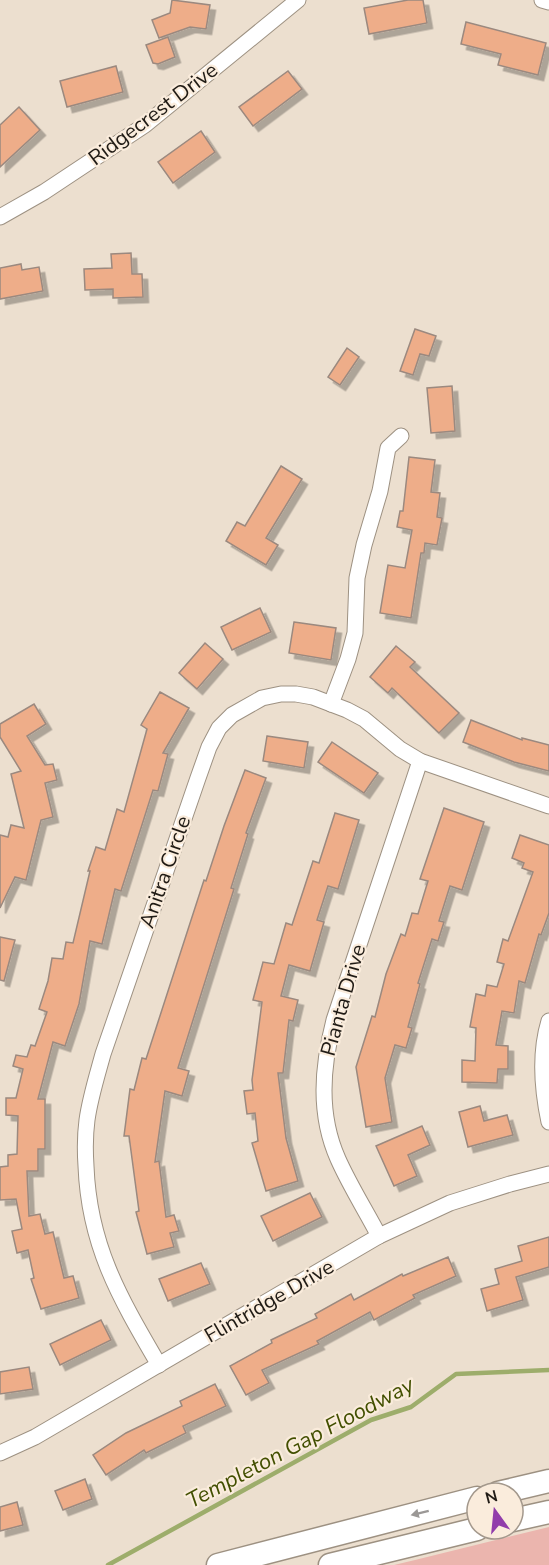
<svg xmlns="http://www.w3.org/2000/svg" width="549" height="1565" font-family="'Nunito Sans',sans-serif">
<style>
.green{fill:#ebb5ae}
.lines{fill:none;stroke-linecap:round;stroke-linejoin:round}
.stream{stroke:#9dad6b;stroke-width:4.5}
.building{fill:#eead89;stroke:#9b897f;stroke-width:1.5;filter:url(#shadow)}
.street-casing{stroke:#9d9182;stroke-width:17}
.primary-casing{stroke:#9d9182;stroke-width:25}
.street{stroke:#fff;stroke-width:15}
.primary{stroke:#fff;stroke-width:22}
.oneway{fill:#9b9896}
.labels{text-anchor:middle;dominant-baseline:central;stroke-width:4.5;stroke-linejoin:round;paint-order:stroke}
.street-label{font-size:21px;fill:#201b15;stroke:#faecdc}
.water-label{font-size:22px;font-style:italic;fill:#424f00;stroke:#faecdc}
</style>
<defs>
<filter id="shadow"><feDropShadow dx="5.5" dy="5.5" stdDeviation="0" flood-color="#0004"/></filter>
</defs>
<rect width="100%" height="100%" fill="#ecdfcf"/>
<polygon class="green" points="549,1527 549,1565 394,1565 415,1560"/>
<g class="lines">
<polyline class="stream" points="108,1565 371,1420 411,1407 456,1374 549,1370"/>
</g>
<g class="building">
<polygon points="172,0 210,5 206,29 190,27 159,38 152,20 170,13"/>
<polygon points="408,0 423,0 427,23 369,34 364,8"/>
<polygon points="466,22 546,43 538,75 498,65 501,54 461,44"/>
<polygon points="168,37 175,57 158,64 153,63 146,45"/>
<polygon points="116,66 123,92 67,107 60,81"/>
<polygon points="288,71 302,89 253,126 239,107"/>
<polygon points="19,107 40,130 0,167 0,125"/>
<polygon points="201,131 215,152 173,183 158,162"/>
<polygon points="131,253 132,274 142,274 143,297 113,298 113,289 85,290 84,269 112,268 111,254"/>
<polygon points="21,264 22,270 39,267 43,291 0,299 0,268"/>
<polygon points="415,329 436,336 429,356 420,354 413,375 400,371"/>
<polygon points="347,348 359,357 340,385 328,377"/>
<polygon points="452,386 455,431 431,433 427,388"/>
<polygon points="409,457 435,460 431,492 440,493 437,517 442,518 437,545 425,543 424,553 421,553 411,618 380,613 388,565 405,568 412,530 397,527 400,511 403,511"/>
<polygon points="281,466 302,479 266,538 278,545 266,565 226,541 237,522 245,526"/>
<polygon points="260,608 271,632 232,650 221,627"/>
<polygon points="294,622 336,628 331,660 289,653"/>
<polygon points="205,643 223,659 197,689 179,673"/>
<polygon points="396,646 415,662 410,667 459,713 439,733 392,688 388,693 370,677"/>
<polygon points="160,692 189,708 163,753 168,754 158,791 153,790 121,891 115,889 102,944 90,941 79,1004 65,1046 53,1042 38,1099 45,1099 45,1149 38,1149 38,1171 27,1171 29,1216 40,1214 45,1234 53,1232 64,1278 73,1276 79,1298 41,1309 31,1279 34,1278 28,1250 17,1253 12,1231 22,1229 16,1199 0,1200 0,1167 8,1166 8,1155 17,1154 18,1116 6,1115 6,1098 16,1098 23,1069 13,1066 16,1055 27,1057 31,1045 35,1046 47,1012 39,1009 48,981 52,958 63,959 66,942 73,943 90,871 88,871 96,847 105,850 117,809 124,812 147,729 141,725"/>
<polygon points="34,704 46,724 27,736 45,765 53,764 57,780 45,783 53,817 41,820 26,880 15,877 0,908 0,835 8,837 11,825 24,828 11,774 21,771 0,737 0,724"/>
<polygon points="471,720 522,740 522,738 549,745 549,771 514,762 463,742"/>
<polygon points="267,736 308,742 304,768 263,761"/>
<polygon points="332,742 378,773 364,793 318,762"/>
<polygon points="245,770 266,778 246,833 248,834 231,888 234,889 178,1068 189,1071 182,1096 165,1091 155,1162 159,1161 166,1217 174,1215 179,1231 170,1233 174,1247 147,1254 136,1212 139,1211 129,1136 124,1136 130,1089 134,1090 142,1058 146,1059 204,880 206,881 224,826"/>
<polygon points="444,808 484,822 462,890 450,886 439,921 444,922 438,941 432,939 418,983 420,984 408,1027 412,1028 406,1048 395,1045 385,1078 392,1122 366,1127 356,1067 372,1016 375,1017 386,974 401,934 405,936 412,913 418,914 428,881 420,879"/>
<polygon points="335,813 359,820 338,889 328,886 317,920 324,922 310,971 289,965 281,996 298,1000 293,1021 289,1020 283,1073 278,1073 286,1138 298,1181 266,1191 252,1143 258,1141 255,1113 247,1114 244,1091 253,1090 252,1080 262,1002 253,1000 263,962 274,964 286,923 292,925 313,861 319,863"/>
<polygon points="520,835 549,845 549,913 541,935 539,934 525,983 519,981 514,1013 502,1011 496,1045 508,1046 508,1069 498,1069 497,1083 462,1082 462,1060 475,1061 476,1028 470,1027 476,994 485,996 487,985 497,987 504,964 497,962 503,939 508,941 533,872 522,868 524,863 512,858"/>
<polygon points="0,937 15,940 4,981 0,980"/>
<polygon points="480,1106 484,1121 507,1115 513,1135 468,1147 459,1112"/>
<polygon points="422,1126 430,1145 408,1155 417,1176 394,1186 376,1146"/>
<polygon points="310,1193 322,1217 273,1241 261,1216"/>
<polygon points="549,1237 549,1267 516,1277 523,1300 487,1311 481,1289 499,1284 495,1269 522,1261 518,1246"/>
<polygon points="448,1257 456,1276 413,1295 415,1298 374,1320 370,1312 317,1341 319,1344 262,1370 269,1383 246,1395 230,1366 272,1343 271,1340 317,1318 315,1314 351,1294 354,1300 402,1274 403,1276"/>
<polygon points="201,1263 210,1284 168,1301 159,1279"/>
<polygon points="101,1320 111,1340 60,1365 50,1344"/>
<polygon points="29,1367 33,1389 0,1394 0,1372"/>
<polygon points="215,1384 226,1406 183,1426 186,1433 146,1453 144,1450 106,1475 93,1455 126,1433 182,1406 180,1401"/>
<polygon points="85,1479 92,1499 63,1510 55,1491"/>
<polygon points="17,1502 23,1525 0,1531 0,1507"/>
</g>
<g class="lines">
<defs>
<g id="street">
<polyline points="542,0 549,2"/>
<polyline points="0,217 44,192 145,125 298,0"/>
<polyline points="331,704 348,659 355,633 357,578 364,545 380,491 388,448 401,436"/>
<path d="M549,1021C539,1054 542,1089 549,1122"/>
<path d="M379,1236C366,1211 350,1186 338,1159C318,1114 322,1067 334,1020L420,761"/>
<path d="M159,1365C120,1298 89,1246 86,1166C85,1151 85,1135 87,1120C90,1098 97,1076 103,1054L198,778L209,747L219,728L232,715L262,698L281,694H296L313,697L347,710L364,719L400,749L420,761L549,806"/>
<polyline points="0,1453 35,1437 379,1236 450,1203 510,1184 549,1174"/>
</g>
<g id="primary">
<polyline points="498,1493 549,1481"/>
<polyline points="513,1520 549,1512"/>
<polyline points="218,1565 477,1498"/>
<polyline points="330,1565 477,1529"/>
</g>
</defs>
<use href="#street" class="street-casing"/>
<use href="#primary" class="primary-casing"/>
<use href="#street" class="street"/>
<use href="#primary" class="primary"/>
</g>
<defs><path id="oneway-solid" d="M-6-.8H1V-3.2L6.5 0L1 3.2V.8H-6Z" transform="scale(1.5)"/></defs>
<use class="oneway" href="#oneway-solid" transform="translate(420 1513) rotate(166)"/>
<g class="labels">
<g class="street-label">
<text transform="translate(153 114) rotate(-37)">Ridgecrest Drive</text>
<text transform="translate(165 872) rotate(-71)">Anitra Circle</text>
<text transform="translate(343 1000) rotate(-74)">Pianta Drive</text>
<text transform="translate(269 1301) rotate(-30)">Flintridge Drive</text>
</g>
<g class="water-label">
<text transform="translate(300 1443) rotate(-28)">Templeton Gap Floodway</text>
</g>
</g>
<g transform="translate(495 1511) rotate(345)"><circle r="28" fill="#faecdc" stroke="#a3988c" stroke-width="1.5"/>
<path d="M0-4.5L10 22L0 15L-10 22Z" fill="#913dab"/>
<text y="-9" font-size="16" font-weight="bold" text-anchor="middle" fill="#201b15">N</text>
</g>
</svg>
